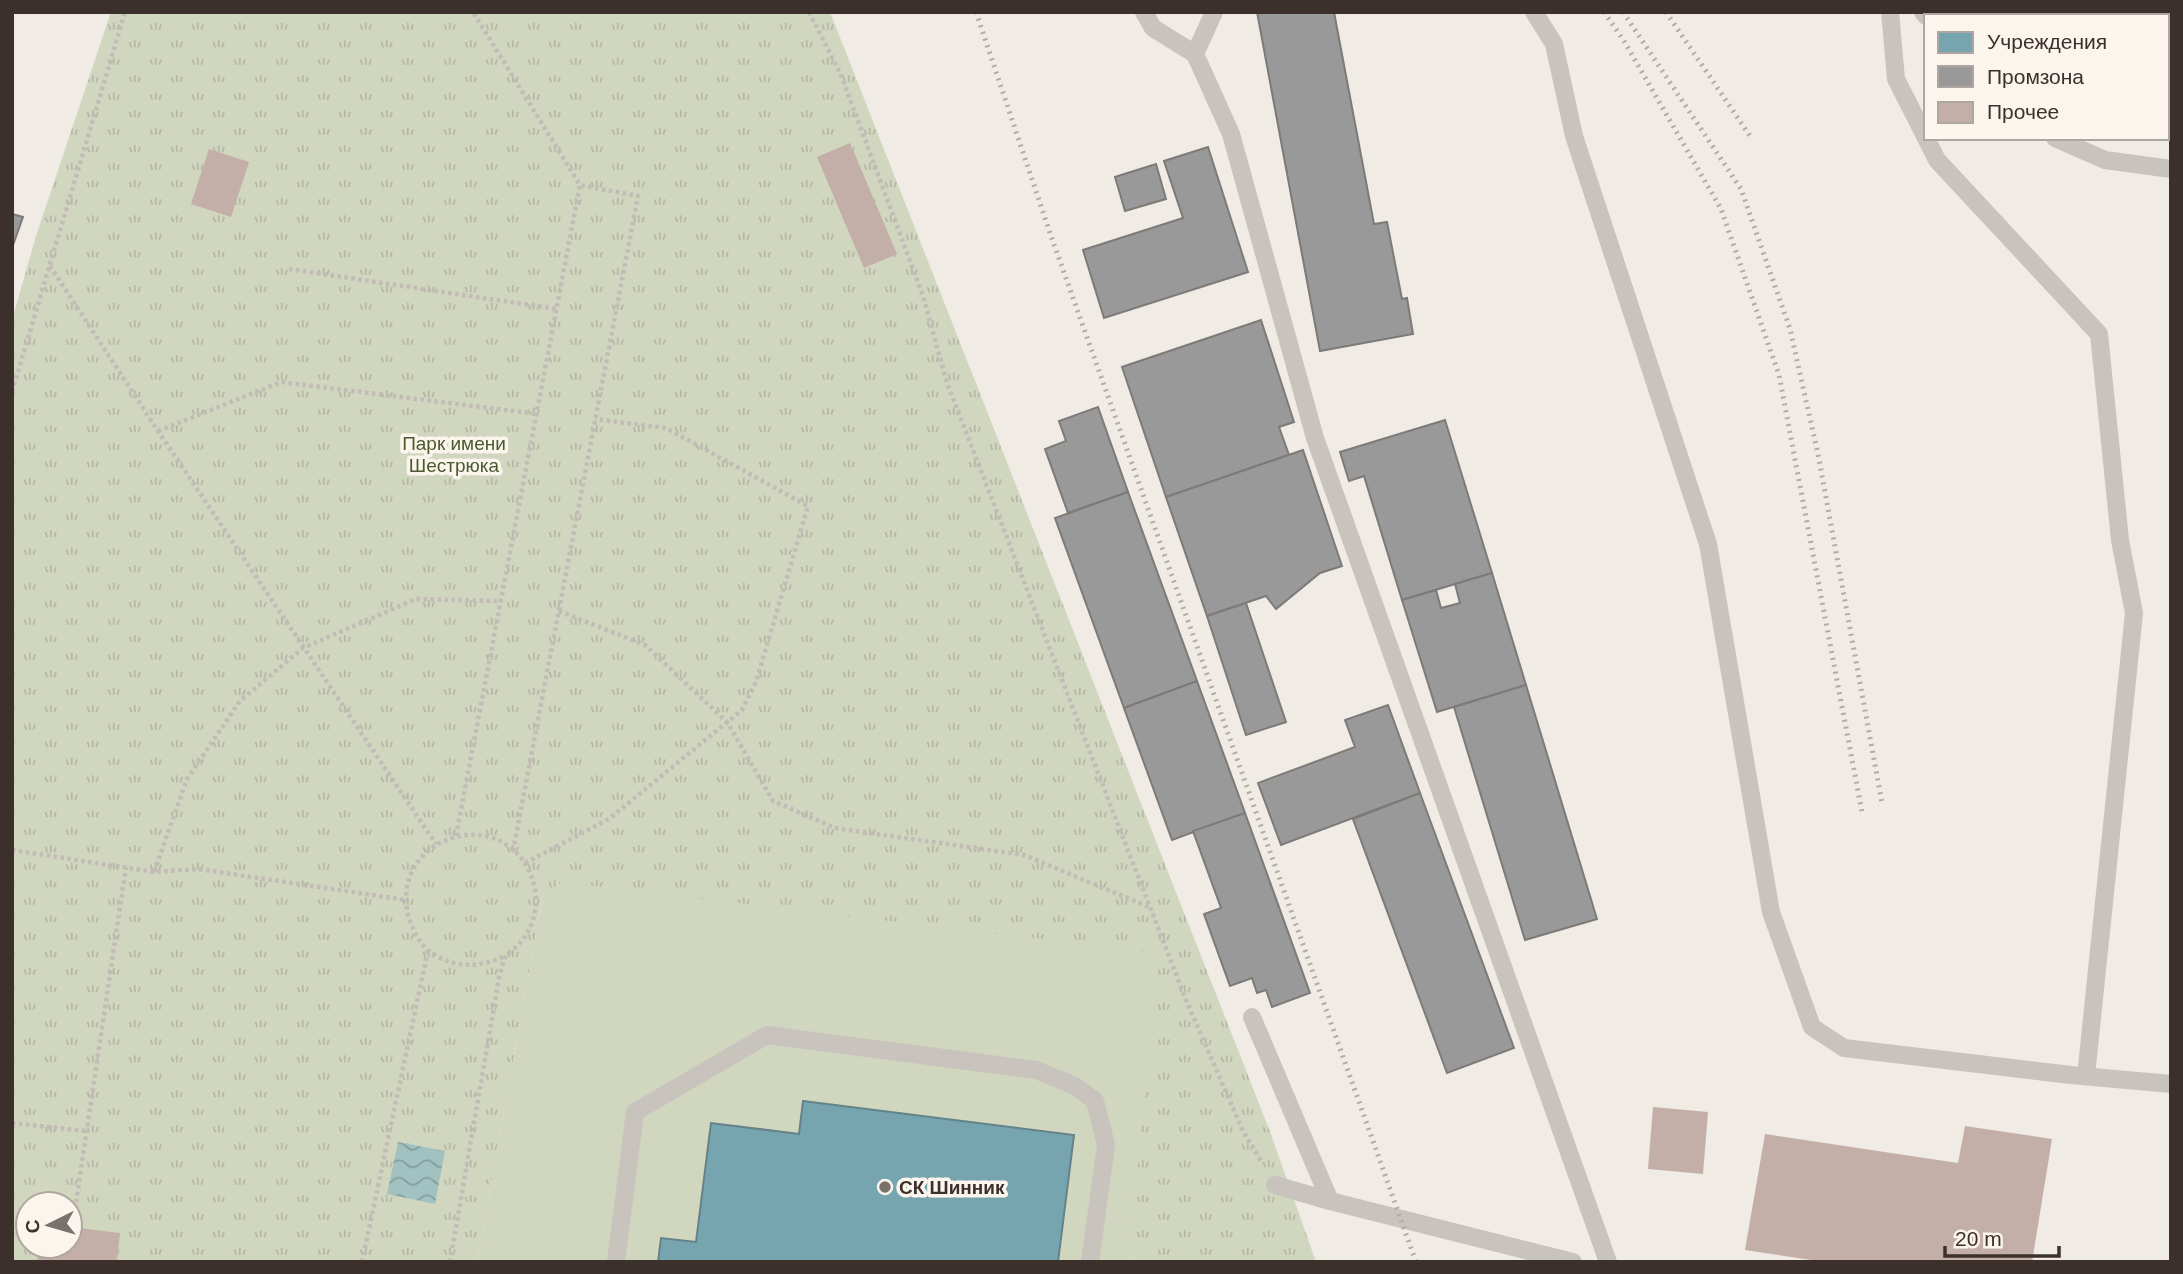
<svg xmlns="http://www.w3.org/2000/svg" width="2183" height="1274" font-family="Arial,sans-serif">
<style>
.grass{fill:url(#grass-tufts);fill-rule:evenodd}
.pitch{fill:#d1d6bf}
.water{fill:url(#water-waves)}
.public{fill:#76a5af;stroke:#648287;stroke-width:2}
.industry{fill:#999;stroke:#7d7a78;stroke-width:2}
.building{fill:#c3afa7}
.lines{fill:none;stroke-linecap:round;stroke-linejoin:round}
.path{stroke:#c2bbb6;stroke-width:4.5;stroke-dasharray:3.5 3.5;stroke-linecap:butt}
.lane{stroke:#c9c3be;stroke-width:18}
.rail{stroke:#b1aca8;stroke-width:5;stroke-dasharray:2 5;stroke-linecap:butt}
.poi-dot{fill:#7a716c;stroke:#fbf5ee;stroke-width:2.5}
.labels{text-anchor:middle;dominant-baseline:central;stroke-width:7;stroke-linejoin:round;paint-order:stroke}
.park-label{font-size:19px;fill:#4a5a2e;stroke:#fbf5ee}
.poi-label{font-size:19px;font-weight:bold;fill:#3b302b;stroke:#fbf5ee;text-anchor:start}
</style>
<defs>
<pattern id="grass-tufts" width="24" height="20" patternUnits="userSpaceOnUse" patternTransform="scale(1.75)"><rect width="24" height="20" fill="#d1d6bf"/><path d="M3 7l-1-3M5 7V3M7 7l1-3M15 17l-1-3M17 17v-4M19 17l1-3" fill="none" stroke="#b4b8a4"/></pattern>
<pattern id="water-waves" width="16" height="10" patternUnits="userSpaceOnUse" patternTransform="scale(1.75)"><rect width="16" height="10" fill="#a1c2c1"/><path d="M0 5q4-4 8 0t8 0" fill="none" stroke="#849e9d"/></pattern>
</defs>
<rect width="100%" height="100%" fill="#f0ebe5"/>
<path class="grass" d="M111,12H830L1269,1129L1316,1262H1128L1158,953L543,895L477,1262H12V320L36,236ZM28,1204H70V1246H28Z"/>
<polygon class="pitch" points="561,882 1159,953 1128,1262 477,1262 543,895"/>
<polygon class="water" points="398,1142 445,1151 435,1204 387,1194"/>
<polygon class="public" points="803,1101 1074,1135 1058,1262 658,1262 661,1238 696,1242 711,1123 799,1134"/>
<g class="industry">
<polygon points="1257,12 1334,12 1374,224 1387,222 1402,299 1407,298 1413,334 1320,351"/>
<polygon points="1208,147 1248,272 1104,318 1083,250 1183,218 1164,161"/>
<polygon points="1156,164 1166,199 1125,211 1115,177"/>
<polygon points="12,214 23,217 12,248"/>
<polygon points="1261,320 1294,422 1279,427 1289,455 1166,497 1122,367"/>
<polygon points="1098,407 1128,492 1068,513 1045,449 1066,441 1059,421"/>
<polygon points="1445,420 1492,573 1402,600 1364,476 1349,481 1340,452"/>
<polygon points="1303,450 1342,566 1320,573 1276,609 1266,596 1207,616 1166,497"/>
<polygon points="1128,492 1197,681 1124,708 1055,518"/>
<polygon points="1492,573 1526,685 1437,712 1402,600 1436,590 1441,608 1460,603 1455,584"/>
<polygon points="1246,603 1286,722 1246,735 1207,616"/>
<polygon points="1197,681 1245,813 1172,840 1124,708"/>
<polygon points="1526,685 1597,919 1525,940 1454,707"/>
<polygon points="1388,705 1420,793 1281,845 1258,783 1355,747 1345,720"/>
<polygon points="1420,793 1514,1048 1447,1073 1353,819"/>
<polygon points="1245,813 1310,993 1272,1007 1266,990 1257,993 1252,978 1230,986 1204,914 1221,908 1193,831"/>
</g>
<g class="building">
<polygon points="850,143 897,254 864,268 817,157"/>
<polygon points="209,149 249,162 231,217 191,204"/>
<polygon points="1653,1107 1708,1112 1703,1174 1648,1169"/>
<polygon points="1965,1126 2052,1139 2032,1262 1824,1262 1745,1250 1765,1134 1958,1163"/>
<polygon points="70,1227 120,1233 117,1259 124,1262 37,1262 39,1246 70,1246"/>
</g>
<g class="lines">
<g class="path">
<polyline points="809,12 841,75 923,296 947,383 1186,1000 1242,1129 1262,1163"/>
<polyline points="50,266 158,431 436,844"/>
<polyline points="289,269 557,309"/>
<polyline points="12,392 125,12"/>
<polyline points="158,431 281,382 538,414"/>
<polyline points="559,611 645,645 727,722 773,801 835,828 1024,855 1149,907"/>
<polyline points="456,836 580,185 473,12"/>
<polyline points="12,850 154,872 198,869 406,900"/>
<polyline points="513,851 638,196 580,185"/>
<polyline points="525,863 609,819 742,710 756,682 808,506 666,428 595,419"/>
<polyline points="154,872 187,779 240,701 303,648 416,599 501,601"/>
<polyline points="12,1123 86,1131"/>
<polyline points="74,1216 126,867"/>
<polyline points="362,1262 428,950"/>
<path d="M450,1262L499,978C501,972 502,963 505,958C508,952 516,948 520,943C529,933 535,918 536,904C537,894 534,882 530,873C499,804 395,836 407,910C410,925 417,941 429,951C453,969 479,968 505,956"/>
</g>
<g class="lane">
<polyline points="1144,12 1153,28 1195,54"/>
<polyline points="1214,12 1195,54 1231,134 1315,438 1608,1262"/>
<polyline points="1534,12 1554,44 1574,136 1708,544 1771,912 1812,1027 1844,1048 2071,1075 2171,1084"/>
<polyline points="1890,12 1896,79 1926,138"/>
<polyline points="1923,12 1926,16"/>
<polyline points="1926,138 1937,160 2099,334 2120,540 2134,613 2086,1076"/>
<polyline points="2055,138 2105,160 2171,169"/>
<polyline points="1252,1017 1330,1201"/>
<polyline points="1275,1185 1330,1201 1573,1262"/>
<polyline points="616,1262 635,1112 767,1035 1036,1070 1075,1086 1095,1101 1106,1145 1090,1262"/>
</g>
<g class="rail">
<polyline points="976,12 1051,236 1416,1262"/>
<polyline points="1604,12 1624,41 1721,209 1779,375 1862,812"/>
<polyline points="1623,12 1741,189 1790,329 1818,454 1882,803"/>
<polyline points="1666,12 1750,136"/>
</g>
</g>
<circle class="poi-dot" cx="885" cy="1187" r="7"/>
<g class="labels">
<g class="park-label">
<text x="454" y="443">Парк имени<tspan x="454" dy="22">Шестрюка</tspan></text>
</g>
<g class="poi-label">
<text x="899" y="1187">СК Шинник</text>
</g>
</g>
<rect width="2183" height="1274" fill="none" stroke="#3b302b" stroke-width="28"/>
<rect x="1924" y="14" width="245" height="126" fill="#fbf5ee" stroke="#aea6a0" stroke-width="2"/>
<rect x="1938" y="32" width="35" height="21" fill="#76a5af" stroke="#aea6a0" stroke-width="2"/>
<text x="1987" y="49" font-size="21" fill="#3b302b">Учреждения</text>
<rect x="1938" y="66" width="35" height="21" fill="#999999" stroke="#aea6a0" stroke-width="2"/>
<text x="1987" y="84" font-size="21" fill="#3b302b">Промзона</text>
<rect x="1938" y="102" width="35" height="21" fill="#c3afa7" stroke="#aea6a0" stroke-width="2"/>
<text x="1987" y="119" font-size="21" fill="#3b302b">Прочее</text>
<g transform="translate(49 1225) rotate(265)"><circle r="33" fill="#fbf5ee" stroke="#aea6a0" stroke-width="2"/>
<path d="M0-5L12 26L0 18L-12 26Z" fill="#7a716c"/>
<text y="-10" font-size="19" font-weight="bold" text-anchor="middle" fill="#3b302b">С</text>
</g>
<path d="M1945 1246v10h114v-10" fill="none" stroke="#3b302b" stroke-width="3.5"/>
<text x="1955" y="1246" font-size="21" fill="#3b302b" stroke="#fbf5ee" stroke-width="5" paint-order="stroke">20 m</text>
</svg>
